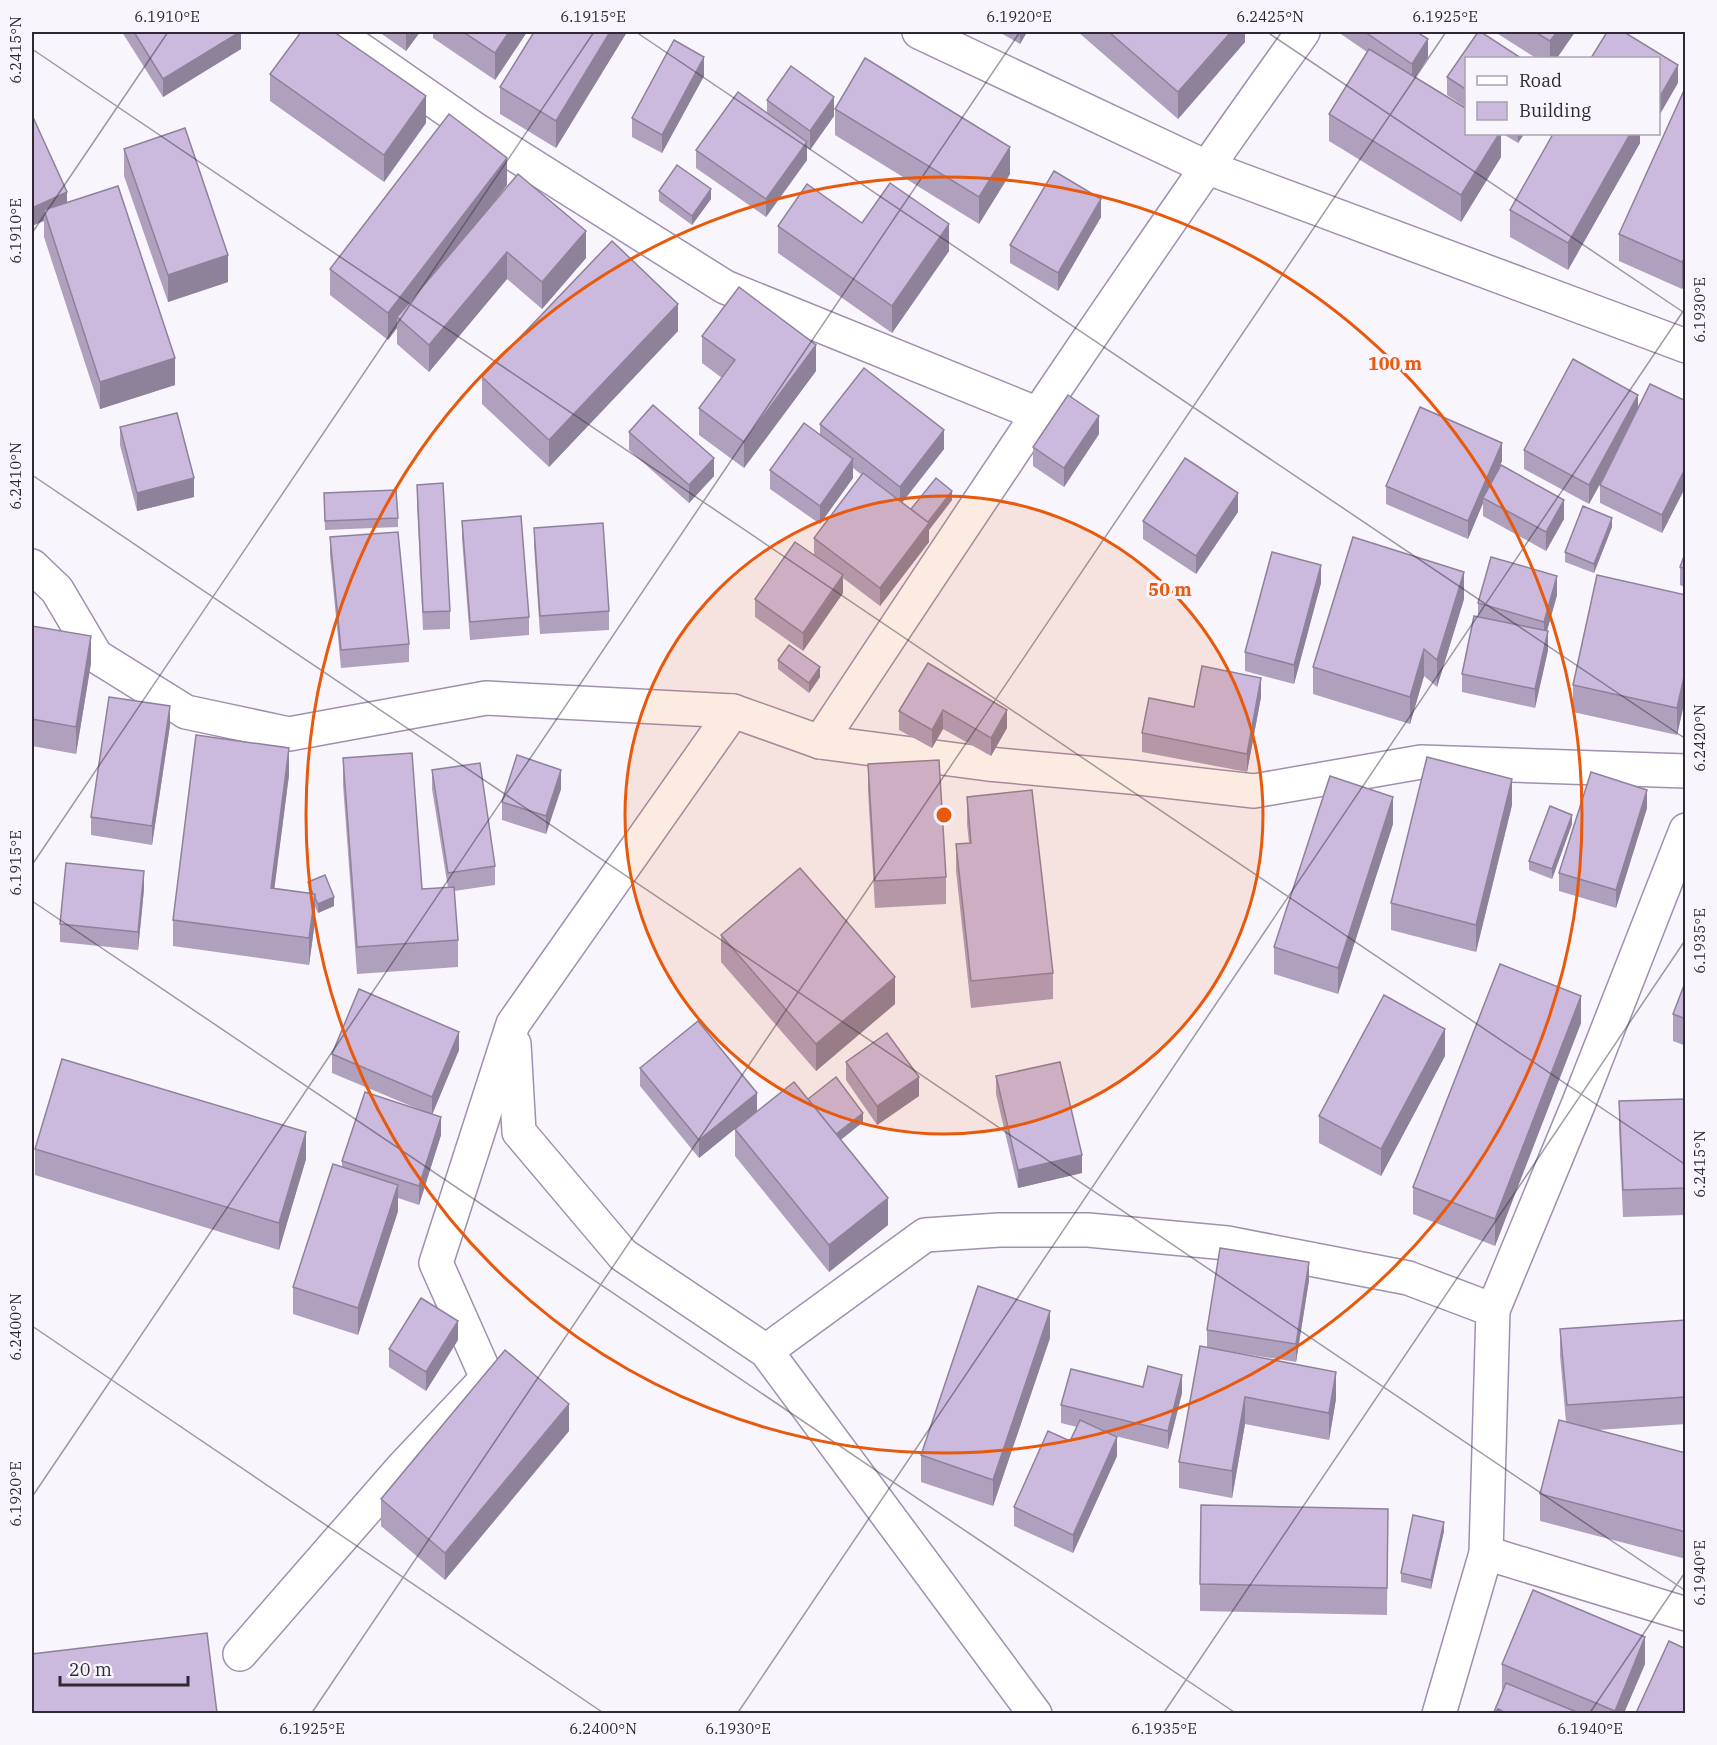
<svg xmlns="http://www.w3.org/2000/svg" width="1717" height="1745" font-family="'IBM Plex Serif',serif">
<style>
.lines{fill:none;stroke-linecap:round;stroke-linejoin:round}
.minor-casing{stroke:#a090b0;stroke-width:36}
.minor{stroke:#fff;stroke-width:33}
.wall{fill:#afa0be}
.shaded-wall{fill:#8e829b}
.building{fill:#cbbadd;stroke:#8e829b;stroke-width:1.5}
.ticks{fill:none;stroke:#2e2835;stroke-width:1.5;stroke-opacity:0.45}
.ring{fill:none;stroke:#e8590c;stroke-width:3}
.centre{fill:#e8590c;stroke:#f9f5fc;stroke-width:3}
.ring-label{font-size:18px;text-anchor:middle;font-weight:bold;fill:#e8590c;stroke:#f9f5fc;stroke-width:6;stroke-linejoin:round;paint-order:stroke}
.neatline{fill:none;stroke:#2e2835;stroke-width:2}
.ticks-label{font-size:15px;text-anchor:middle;fill:#2e2835}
</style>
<rect width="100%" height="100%" fill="#f9f5fc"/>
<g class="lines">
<defs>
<g id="minor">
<polyline points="335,32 476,130 725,287 1038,414"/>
<polyline points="919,32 1206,167 1686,346"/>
<polyline points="32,566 57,590 96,656 186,712 289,734 486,698 733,711 820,742 988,764 1130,777 1254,791 1421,762 1686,771"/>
<path d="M820,742C978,503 1136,264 1303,32"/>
<polyline points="514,1044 519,1132 623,1255 766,1351 1035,1714"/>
<polyline points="766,1351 925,1235 999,1230 1088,1230 1227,1243 1408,1278 1493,1310"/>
<polyline points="1486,1553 1686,1614"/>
<polyline points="240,1654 403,1467 487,1378 436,1263 513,1024 733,711"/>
<polyline points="1439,1714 1486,1553 1493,1310 1578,1105 1686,830"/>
</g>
</defs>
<use href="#minor" class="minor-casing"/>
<use href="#minor" class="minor"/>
</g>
<g class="wall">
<polygon points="122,32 241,32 241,49 163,97"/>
<polygon points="379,32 420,32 406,51"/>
<polygon points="433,32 527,32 495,80 433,38"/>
<polygon points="534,32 627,32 556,148 500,114 500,87"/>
<polygon points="999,32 1027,32 1020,44"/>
<polygon points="1078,32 1245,32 1245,42 1178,119"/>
<polygon points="1338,32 1417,32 1428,57 1415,77 1501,134 1501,157 1461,222 1329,141 1329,114 1367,52"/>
<polygon points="1495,32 1575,32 1557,58 1536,58"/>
<polygon points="1467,58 1467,108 1447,95 1447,77"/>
<polygon points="270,74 426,123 384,182 270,101"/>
<polygon points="704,76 662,153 632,137 632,118"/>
<polygon points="1686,86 1686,282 1682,289 1619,261 1619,234"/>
<polygon points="767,100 834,116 810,150 807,147 807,160 766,217 696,168 696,150 767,113"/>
<polygon points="835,109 1010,174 979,224 835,135"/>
<polygon points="32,115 67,203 175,385 100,409 44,237 44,221"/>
<polygon points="1503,134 1524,134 1518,143"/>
<polygon points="1640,134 1640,143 1568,270 1510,237 1510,210"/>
<polygon points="124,149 228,282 168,302 124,176"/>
<polygon points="507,185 486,212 586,258 542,309 507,279 429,372 397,344 397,328 388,340 330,295 330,269"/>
<polygon points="659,191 711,199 692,225 659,201"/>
<polygon points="1101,217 1058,291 1010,263 1010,245"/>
<polygon points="778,226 949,251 892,333 778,253"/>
<polygon points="678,331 549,467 482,404 482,377"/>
<polygon points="702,336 816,371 744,468 699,435 699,408 722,378 702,363"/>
<polygon points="1686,401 1686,486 1662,533 1600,503 1600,485 1609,468 1589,504 1524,469 1524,450 1638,407"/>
<polygon points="820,424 944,449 902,503 911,509 952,500 929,530 929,542 880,606 843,578 843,593 803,651 755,617 755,599 814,555 814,538 862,475 853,468 853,478 820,524 770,489 770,470 820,435"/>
<polygon points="120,427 194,497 137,511 120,445"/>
<polygon points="629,432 714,476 689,503 629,450"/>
<polygon points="1099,434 1064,487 1033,466 1033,447"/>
<polygon points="1502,461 1495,476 1564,519 1546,551 1483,516 1483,503 1468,539 1386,504 1386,486"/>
<polygon points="417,485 450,611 450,629 423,630 417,503"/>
<polygon points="324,493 398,518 398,527 325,530"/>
<polygon points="1238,512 1196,574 1143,539 1143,521"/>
<polygon points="462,521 529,617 529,635 470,640 462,539"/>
<polygon points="1612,527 1594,573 1565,562 1565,552"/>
<polygon points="534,528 609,611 609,630 540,634 534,546"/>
<polygon points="330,537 409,644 409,662 341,668 330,556"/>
<polygon points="1686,551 1686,588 1680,585 1680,567"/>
<polygon points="1321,583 1294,684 1245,671 1245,652"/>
<polygon points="1557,595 1547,631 1548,650 1535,708 1462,692 1462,674 1478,616 1478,603"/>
<polygon points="1686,595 1686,695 1677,735 1573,712 1573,685"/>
<polygon points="1464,599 1437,687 1424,676 1410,724 1313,694 1313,667"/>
<polygon points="32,626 91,663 76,754 32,746"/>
<polygon points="778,660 820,677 809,693 778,669"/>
<polygon points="928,663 1007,728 991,756 943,729 932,748 899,730 899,711"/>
<polygon points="1261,697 1247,772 1142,752 1142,733 1194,707"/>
<polygon points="170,725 152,845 91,835 91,817"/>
<polygon points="343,758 422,889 448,888 432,789 432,770 495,866 495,885 454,891 458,940 458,967 357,974 343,785"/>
<polygon points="868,764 946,877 946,904 875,908 868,791"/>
<polygon points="289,775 274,888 309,893 308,882 334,906 318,913 315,907 315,921 309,965 173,946 173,920"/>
<polygon points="561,789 546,834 502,820 502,802"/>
<polygon points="967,797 1053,973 1053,999 971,1008 956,871 956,844 969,843 967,824"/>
<polygon points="1512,805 1476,952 1391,930 1391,903"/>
<polygon points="1647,808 1616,908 1559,891 1559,873"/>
<polygon points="1393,824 1338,994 1274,974 1274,947"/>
<polygon points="1572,824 1552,879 1529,870 1529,861"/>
<polygon points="144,889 138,950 60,942 60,924"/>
<polygon points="721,935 895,1004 816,1071 721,962"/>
<polygon points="1686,980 1686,1046 1673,1041 1673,1014"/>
<polygon points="1581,1023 1495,1246 1413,1214 1413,1187"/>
<polygon points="459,1050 432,1114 441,1135 419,1205 398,1198 398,1211 358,1335 293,1314 293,1287 342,1167 342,1161 418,1109 332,1073 332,1054"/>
<polygon points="1445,1056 1381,1176 1319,1143 1319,1116"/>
<polygon points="846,1062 919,1096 877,1125 846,1080"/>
<polygon points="640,1068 757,1111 699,1158 640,1086"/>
<polygon points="996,1076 1082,1173 1018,1188 996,1094"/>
<polygon points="808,1099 863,1122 841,1140 888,1225 829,1272 735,1156 735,1129"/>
<polygon points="1686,1099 1686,1215 1623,1217 1619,1128 1619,1101"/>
<polygon points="35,1149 306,1159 279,1250 35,1175"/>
<polygon points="1309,1280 1296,1362 1221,1350 1336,1399 1329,1440 1245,1424 1232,1498 1179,1488 1179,1462 1207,1347 1207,1330"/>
<polygon points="1686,1320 1686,1424 1598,1430 1686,1453 1686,1559 1540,1521 1540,1494 1566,1422 1560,1356 1560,1329"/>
<polygon points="1050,1338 993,1506 921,1482 921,1455"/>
<polygon points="458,1340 426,1391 389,1367 389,1349"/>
<polygon points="1143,1387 1182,1393 1168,1449 1115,1436 1117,1456 1073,1553 1014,1526 1014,1507 1070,1441 1077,1427 1061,1423 1061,1405"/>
<polygon points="569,1431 445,1580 381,1526 381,1499"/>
<polygon points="1388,1509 1387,1615 1200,1611 1200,1584"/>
<polygon points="1444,1531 1431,1589 1401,1582 1401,1573"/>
<polygon points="1502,1664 1645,1664 1624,1713 1494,1713 1502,1691"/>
</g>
<g class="shaded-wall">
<polygon points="240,32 241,32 241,49 163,97 163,79"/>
<polygon points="407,32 420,32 406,51 406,33"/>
<polygon points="509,32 527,32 495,80 495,53"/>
<polygon points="610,32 627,32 556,148 556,121"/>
<polygon points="1022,32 1027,32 1020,44 1020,34"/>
<polygon points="1231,32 1245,32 1245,42 1178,119 1178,92"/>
<polygon points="1557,32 1575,32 1557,58 1550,58 1550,41"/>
<polygon points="1428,39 1428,57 1412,82 1412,64"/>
<polygon points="704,57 704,76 662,153 662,135"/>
<polygon points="1678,65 1678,83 1659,116 1659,98"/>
<polygon points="426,96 426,123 384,182 384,155"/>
<polygon points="834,97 834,116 810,150 810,131"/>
<polygon points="1499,134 1501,134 1501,157 1461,222 1461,195"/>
<polygon points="1518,134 1524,134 1518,143"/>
<polygon points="1630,134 1640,134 1640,143 1568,270 1568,243"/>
<polygon points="807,142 807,160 766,217 766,199"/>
<polygon points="1010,147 1010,174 979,224 979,197"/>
<polygon points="507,158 507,185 402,321 397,317 397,328 388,340 388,313"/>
<polygon points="711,189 711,199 692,225 692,216"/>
<polygon points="67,192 67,211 44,210 44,221 32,226 32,208"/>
<polygon points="1101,199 1101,217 1058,291 1058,273"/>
<polygon points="949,224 949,251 892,333 892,306"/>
<polygon points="586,231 586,258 542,309 542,282"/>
<polygon points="507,252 507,279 429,372 429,345"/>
<polygon points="228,255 228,282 168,302 168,275"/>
<polygon points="1686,255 1686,282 1682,289 1682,262"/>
<polygon points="678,304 678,331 549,467 549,440"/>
<polygon points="816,345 816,371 744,468 744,442"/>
<polygon points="175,358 175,385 100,409 100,382"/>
<polygon points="1638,395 1638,414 1589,504 1589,485"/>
<polygon points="1099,416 1099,434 1064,487 1064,468"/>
<polygon points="944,430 944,449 900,505 900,487"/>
<polygon points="1502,443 1502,461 1485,499 1483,498 1483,503 1468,539 1468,521"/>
<polygon points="714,458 714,476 689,503 689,485"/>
<polygon points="853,459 853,478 820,524 820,506"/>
<polygon points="1686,467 1686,486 1662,533 1662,515"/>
<polygon points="194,478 194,497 137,511 137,493"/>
<polygon points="952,491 952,500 929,530 929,542 880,606 880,588"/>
<polygon points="1238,493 1238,512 1196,574 1196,556"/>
<polygon points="1564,500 1564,519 1546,551 1546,532"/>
<polygon points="1612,518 1612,527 1594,573 1594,564"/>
<polygon points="1321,565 1321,583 1294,684 1294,665"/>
<polygon points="1464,572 1464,599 1437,687 1437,660"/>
<polygon points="843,575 843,593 803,651 803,633"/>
<polygon points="1557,576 1557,595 1544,641 1544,622"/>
<polygon points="1548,631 1548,650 1535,708 1535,689"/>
<polygon points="91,636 91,663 76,754 76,727"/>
<polygon points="1424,649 1424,676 1410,724 1410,697"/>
<polygon points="820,667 820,677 809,693 809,683"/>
<polygon points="1686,668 1686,695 1677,735 1677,708"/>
<polygon points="1261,678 1261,697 1247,772 1247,754"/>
<polygon points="170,706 170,725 152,845 152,826"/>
<polygon points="943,710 943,729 932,748 932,730"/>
<polygon points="1007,710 1007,728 991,756 991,738"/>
<polygon points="289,748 289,775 271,915 271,888"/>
<polygon points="561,770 561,789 546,834 546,816"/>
<polygon points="1512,779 1512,805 1476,952 1476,925"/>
<polygon points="1647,790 1647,808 1616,908 1616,890"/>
<polygon points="1393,797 1393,824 1338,994 1338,968"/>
<polygon points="1572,815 1572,824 1552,879 1552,869"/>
<polygon points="144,871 144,889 138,950 138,932"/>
<polygon points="315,894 315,921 309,965 309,938"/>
<polygon points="334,897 334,906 318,913 318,904"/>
<polygon points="895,977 895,1004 816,1071 816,1044"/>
<polygon points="1581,996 1581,1023 1495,1246 1495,1219"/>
<polygon points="1445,1029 1445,1056 1381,1176 1381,1149"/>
<polygon points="459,1032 459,1050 432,1115 432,1097"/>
<polygon points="919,1077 919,1096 877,1125 877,1106"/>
<polygon points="757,1093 757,1111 699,1158 699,1140"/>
<polygon points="863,1113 863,1122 835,1144 835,1135"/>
<polygon points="441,1117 441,1135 419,1205 419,1186"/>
<polygon points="306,1132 306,1159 279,1250 279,1223"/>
<polygon points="1082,1155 1082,1173 1018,1188 1018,1170"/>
<polygon points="398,1185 398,1211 358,1335 358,1308"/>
<polygon points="888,1198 888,1225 829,1272 829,1245"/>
<polygon points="1309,1262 1309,1280 1296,1362 1296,1344"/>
<polygon points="1050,1311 1050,1338 993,1506 993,1480"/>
<polygon points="458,1321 458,1340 426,1391 426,1372"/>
<polygon points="1336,1372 1336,1399 1329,1440 1329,1413"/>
<polygon points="1182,1375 1182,1393 1168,1449 1168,1431"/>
<polygon points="1245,1397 1245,1424 1232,1498 1232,1471"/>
<polygon points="569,1404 569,1431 445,1580 445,1553"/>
<polygon points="1117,1437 1117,1456 1073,1553 1073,1535"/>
<polygon points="1444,1522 1444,1531 1431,1589 1431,1580"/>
<polygon points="1645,1637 1645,1664 1624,1713 1615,1713 1615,1711"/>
</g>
<g class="building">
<polygon points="134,32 240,32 163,79"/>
<polygon points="301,32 334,32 426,96 384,155 270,74"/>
<polygon points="463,32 509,32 495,53"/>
<polygon points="534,32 610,32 556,121 500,87"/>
<polygon points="1109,32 1231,32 1178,92"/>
<polygon points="1365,32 1417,32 1428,39 1412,64"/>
<polygon points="1478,32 1481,32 1521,58 1467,58 1467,90 1447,77"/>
<polygon points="1535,32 1557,32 1550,41"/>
<polygon points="1607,32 1624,32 1678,65 1659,98 1659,58 1591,58"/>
<polygon points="674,40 704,57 662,135 632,118"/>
<polygon points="1369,49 1467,109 1467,134 1499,134 1461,195 1329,114"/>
<polygon points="865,58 1010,147 979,197 835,109"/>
<polygon points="791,66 834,97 810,131 767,100"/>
<polygon points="1686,86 1686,255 1682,262 1619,234"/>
<polygon points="738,92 807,142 766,199 696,150"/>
<polygon points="449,114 507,158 388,313 330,269"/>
<polygon points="32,115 67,192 32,208"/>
<polygon points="185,128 228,255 168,275 124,149"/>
<polygon points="1553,134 1630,134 1568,243 1510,210"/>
<polygon points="677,165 711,189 692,216 659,191"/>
<polygon points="1054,171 1101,199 1058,273 1010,245"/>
<polygon points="518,174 586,231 542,282 507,252 429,345 397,317"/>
<polygon points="890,183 949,224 892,306 778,226 807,184 862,223"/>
<polygon points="118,186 175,358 100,382 44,210"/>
<polygon points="612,241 678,304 549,440 482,377"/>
<polygon points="739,287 816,345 744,442 699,408 735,360 702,336"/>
<polygon points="1573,359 1638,395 1589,485 1524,450"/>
<polygon points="864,368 944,430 900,487 820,424"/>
<polygon points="1650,384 1686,401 1686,467 1662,515 1600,485"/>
<polygon points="1068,395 1099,416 1064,468 1033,447"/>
<polygon points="653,405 714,458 689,485 629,432"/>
<polygon points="1420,407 1502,443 1468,521 1386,486"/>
<polygon points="177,413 194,478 137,493 120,427"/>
<polygon points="804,423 853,459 820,506 770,470"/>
<polygon points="1185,458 1238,493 1196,556 1143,521"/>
<polygon points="1501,465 1564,500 1546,532 1483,498"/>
<polygon points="863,473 929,523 880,588 814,538"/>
<polygon points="936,478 952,491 928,522 911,509"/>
<polygon points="443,483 450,611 423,612 417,485"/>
<polygon points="396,490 398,518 325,521 324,493"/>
<polygon points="1583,506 1612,518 1594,564 1565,552"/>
<polygon points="521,516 529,617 470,622 462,521"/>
<polygon points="603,523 609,611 540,616 534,528"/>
<polygon points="398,532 409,644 341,650 330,537"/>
<polygon points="1353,537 1464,572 1437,660 1424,649 1410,697 1313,667"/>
<polygon points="795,542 843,575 803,633 755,599"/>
<polygon points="1686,551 1686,569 1680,567"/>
<polygon points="1272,552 1321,565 1294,665 1245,652"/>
<polygon points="1491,557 1557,576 1544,622 1478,603"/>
<polygon points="1597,575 1686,595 1686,668 1677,708 1573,685"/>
<polygon points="1474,616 1548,631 1535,689 1462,674"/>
<polygon points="32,626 91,636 76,727 32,719"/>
<polygon points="789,645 820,667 809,683 778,660"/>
<polygon points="928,663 1007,710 991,738 943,710 932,730 899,711"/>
<polygon points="1202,666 1261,678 1247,754 1142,733 1149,698 1194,707"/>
<polygon points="109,697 170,706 152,826 91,817"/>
<polygon points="196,735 289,748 271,888 315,894 309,938 173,920"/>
<polygon points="412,753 422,889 454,887 458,940 357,947 343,758"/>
<polygon points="517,755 561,770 546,816 502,802"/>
<polygon points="1427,757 1512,779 1476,925 1391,903"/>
<polygon points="939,760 946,877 875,881 868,764"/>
<polygon points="480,763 495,866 448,873 432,770"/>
<polygon points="1591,772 1647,790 1616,890 1559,873"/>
<polygon points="1330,776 1393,797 1338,968 1274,947"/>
<polygon points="1032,790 1053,973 971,981 956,844 971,843 967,797"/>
<polygon points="1550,806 1572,815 1552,869 1529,861"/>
<polygon points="66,863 144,871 138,932 60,924"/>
<polygon points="800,868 895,977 816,1044 721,935"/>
<polygon points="325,875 334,897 318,904 315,898 315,894 313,894 308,882"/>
<polygon points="1500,964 1581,996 1495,1219 1413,1187"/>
<polygon points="1686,980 1686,1019 1673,1014"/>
<polygon points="359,989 459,1032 432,1097 332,1054"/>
<polygon points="1384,995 1445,1029 1381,1149 1319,1116"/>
<polygon points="698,1021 757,1093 699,1140 640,1068"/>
<polygon points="887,1033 919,1077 877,1106 846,1062"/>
<polygon points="62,1059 306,1132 279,1223 35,1149"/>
<polygon points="1060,1062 1082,1155 1018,1170 996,1076"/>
<polygon points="836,1077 863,1113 836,1134 808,1099"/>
<polygon points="794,1082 888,1198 829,1245 735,1129"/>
<polygon points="365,1092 441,1117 419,1186 342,1161"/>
<polygon points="1686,1099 1686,1188 1623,1190 1619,1101"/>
<polygon points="333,1164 398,1185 358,1308 293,1287"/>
<polygon points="1220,1248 1309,1262 1296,1344 1207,1330"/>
<polygon points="978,1286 1050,1311 993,1480 921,1455"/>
<polygon points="421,1298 458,1321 426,1372 389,1349"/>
<polygon points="1686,1320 1686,1397 1567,1405 1560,1329"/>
<polygon points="1200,1346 1336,1372 1329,1413 1245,1397 1232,1471 1179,1462"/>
<polygon points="505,1350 569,1404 445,1553 381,1499"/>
<polygon points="1148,1366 1182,1375 1168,1431 1061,1405 1071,1369 1143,1387"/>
<polygon points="1080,1420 1117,1437 1073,1535 1014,1507 1048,1431 1070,1441"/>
<polygon points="1559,1420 1686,1453 1686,1532 1540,1494"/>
<polygon points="1201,1505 1388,1509 1387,1588 1200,1584"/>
<polygon points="1413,1515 1444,1522 1431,1580 1401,1573"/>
<polygon points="1533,1590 1645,1637 1615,1711 1502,1664"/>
<polygon points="207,1633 217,1713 32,1713 32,1654"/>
<polygon points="1669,1641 1686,1649 1686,1713 1636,1713"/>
<polygon points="1506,1683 1579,1713 1505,1713 1498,1709 1496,1713 1494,1712"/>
<polygon points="1498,1709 1505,1713 1495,1713"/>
</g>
<path class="ticks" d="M636,32L1686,739M1267,32L1686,314M32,49L1686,1165M32,233L168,32M32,475L1686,1591M32,865L594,32M32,901L1237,1714M32,1326L605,1714M32,1497L1020,32M311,1714L1446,32M737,1714L1686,307M1163,1714L1686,939M1589,1714L1686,1571"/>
<circle cx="944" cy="815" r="319" fill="#e8590c" fill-opacity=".12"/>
<g class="ring">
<circle cx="944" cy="815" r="319"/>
<circle cx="944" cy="815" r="638"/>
</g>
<circle cx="944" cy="815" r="9" class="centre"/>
<g class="ring-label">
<text x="1395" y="370">100 m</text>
<text x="1170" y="596">50 m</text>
</g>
<rect width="1717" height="1745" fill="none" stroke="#f9f5fc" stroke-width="66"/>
<rect x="1465" y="57" width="195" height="78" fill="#f9f5fc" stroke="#a8a3ac" stroke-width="1.5"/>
<rect x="1477" y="76" width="30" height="9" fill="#ffffff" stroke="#a8a3ac" stroke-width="1.5"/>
<text x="1519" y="87" font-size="18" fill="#2e2835">Road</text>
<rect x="1477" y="102" width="30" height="18" fill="#cbbadd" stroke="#a8a3ac" stroke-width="1.5"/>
<text x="1519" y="117" font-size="18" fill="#2e2835">Building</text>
<path d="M60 1676v9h128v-9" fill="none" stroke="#2e2835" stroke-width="3"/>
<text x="69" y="1676" font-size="18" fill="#2e2835" stroke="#f9f5fc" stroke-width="4.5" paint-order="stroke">20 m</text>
<rect x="33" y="33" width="1651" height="1679" class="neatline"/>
<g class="ticks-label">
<text x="167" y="22">6.1910°E</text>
<text x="593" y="22">6.1915°E</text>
<text x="1019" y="22">6.1920°E</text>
<text x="1270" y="22">6.2425°N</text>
<text x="1445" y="22">6.1925°E</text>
<text transform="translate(16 50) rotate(-90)" y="5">6.2415°N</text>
<text transform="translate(16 231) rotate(-90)" y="5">6.1910°E</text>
<text transform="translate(1700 310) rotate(-90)" y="5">6.1930°E</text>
<text transform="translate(16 476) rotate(-90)" y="5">6.2410°N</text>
<text transform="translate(1700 738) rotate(-90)" y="5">6.2420°N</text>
<text transform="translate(16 863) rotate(-90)" y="5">6.1915°E</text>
<text transform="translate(1700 941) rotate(-90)" y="5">6.1935°E</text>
<text transform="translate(1700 1164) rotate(-90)" y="5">6.2415°N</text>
<text transform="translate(16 1327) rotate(-90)" y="5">6.2400°N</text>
<text transform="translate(16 1494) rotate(-90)" y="5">6.1920°E</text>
<text transform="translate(1700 1573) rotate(-90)" y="5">6.1940°E</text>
<text x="312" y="1734">6.1925°E</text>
<text x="603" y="1734">6.2400°N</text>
<text x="738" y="1734">6.1930°E</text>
<text x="1164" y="1734">6.1935°E</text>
<text x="1590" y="1734">6.1940°E</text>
</g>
</svg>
